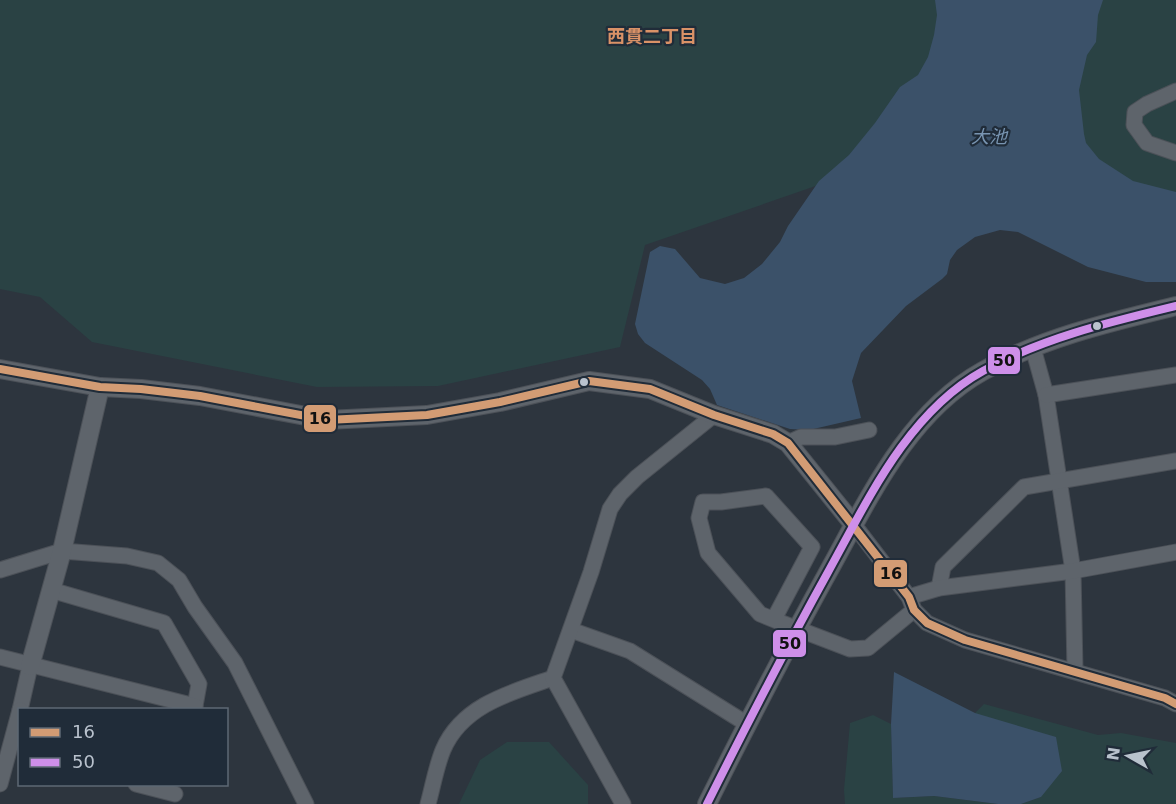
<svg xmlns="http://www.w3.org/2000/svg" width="1176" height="804" font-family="'DejaVu Sans','Noto Sans JP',sans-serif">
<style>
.green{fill:#2a4244}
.water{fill:#3b5169}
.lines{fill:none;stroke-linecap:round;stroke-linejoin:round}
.minor-casing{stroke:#4c5158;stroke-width:17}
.tertiary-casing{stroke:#4c5158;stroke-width:20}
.minor{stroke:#5e646b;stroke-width:15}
.tertiary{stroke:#5e646b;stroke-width:18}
.bus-1-casing{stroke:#202c39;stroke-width:12}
.bus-2-casing{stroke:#202c39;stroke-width:12}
.bus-1{stroke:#d39c74;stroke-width:8}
.bus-2{stroke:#ce8fe9;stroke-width:8}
.bus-dot{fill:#b9c2cd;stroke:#202c39;stroke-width:2}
.labels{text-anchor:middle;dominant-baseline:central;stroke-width:4.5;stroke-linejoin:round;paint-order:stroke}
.neighbourhood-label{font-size:18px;font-weight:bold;fill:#da9267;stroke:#202c39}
.water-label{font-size:18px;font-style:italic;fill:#7894b1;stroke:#202c39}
.line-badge{stroke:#202c39;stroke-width:2}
.pale-badge-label{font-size:16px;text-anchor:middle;font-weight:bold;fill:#111}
</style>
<rect width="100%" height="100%" fill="#2d353e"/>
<g class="green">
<polygon points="0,0 1176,0 1176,208 1001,122 645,245 620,347 438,386 317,387 92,342 40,297 0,289"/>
<polygon points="984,704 1098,735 1121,733 1176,743 1176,804 1021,804 1041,797 975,713"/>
<polygon points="873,715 891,724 893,798 934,796 998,804 845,804 844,790 850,723"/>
<polygon points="507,742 549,742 588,785 588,804 459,804 480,760"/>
</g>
<g class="water">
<polygon points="935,0 1103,0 1098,15 1096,42 1087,55 1079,90 1084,134 1086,143 1099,159 1133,181 1176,192 1176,282 1146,282 1088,267 1018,232 1000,230 975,237 957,250 950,260 947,274 942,279 906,306 861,353 852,381 861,418 809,430 790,429 717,405 710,389 702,380 645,343 638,334 635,324 650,252 660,246 675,249 700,278 725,284 744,278 762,264 780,242 788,226 819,181 849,155 875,123 900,87 918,75 928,57 934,35 937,15"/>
<polygon points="894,672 975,713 1056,737 1062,771 1041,797 1021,804 998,804 934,796 893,798 891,724"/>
</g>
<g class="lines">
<defs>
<g id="minor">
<polyline points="1176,91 1147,104 1135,112 1134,125 1147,143 1176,153"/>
<polyline points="1033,348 1046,395 1073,571 1075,671"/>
<polyline points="1046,395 1176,375"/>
<polyline points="788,443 801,437 835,437 869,430"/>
<polyline points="854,525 909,597 914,610 927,623 965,640 1165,698 1176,704"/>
<polyline points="0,570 62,551 127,556 158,563 179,580 195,607 235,663 306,804"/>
<polyline points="939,588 943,567 1024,487 1176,461"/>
<polyline points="51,590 164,623 199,684 195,706"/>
<polyline points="909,597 939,588 1073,571 1176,552"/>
<polyline points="774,619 812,547 766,496 721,502 703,502 699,518 708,553 760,614 782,623 850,649 868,648 914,610"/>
<polyline points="571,630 630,651 747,724"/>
<polyline points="0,657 195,706 194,710"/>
<polyline points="20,710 30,666"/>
<polyline points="0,784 20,710"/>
<polyline points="136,784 175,794"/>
<path d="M428,804C433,786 436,767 443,750C462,705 512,692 553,678"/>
<polyline points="623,804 553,678 591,572 610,509 620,494 637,477 714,415"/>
</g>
<g id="tertiary">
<polyline points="0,369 100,387 141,389 200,396 327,420 427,415 500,402 589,381 650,389 714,415 773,434 788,443 854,525"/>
<polyline points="30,666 62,551 100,387"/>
<path d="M707,804C746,726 785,650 827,574C867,502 907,413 983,371C1042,338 1110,322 1176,306"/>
</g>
</defs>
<use href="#minor" class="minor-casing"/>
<use href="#tertiary" class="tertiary-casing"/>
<use href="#minor" class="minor"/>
<use href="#tertiary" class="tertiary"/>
<defs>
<polyline id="bus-1" points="0,369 100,387 141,389 200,396 327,420 427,415 500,402 589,381 650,389 714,415 773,434 788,443 909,597 914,610 927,623 965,640 1165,698 1176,704"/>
<path id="bus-2" d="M707,804C746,726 785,650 827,574C867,502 907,413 983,371C1042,338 1110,322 1176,306"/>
</defs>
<use href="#bus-1" class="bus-1-casing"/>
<use href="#bus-2" class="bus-2-casing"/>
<use href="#bus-1" class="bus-1"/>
<use href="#bus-2" class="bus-2"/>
</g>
<g class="bus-dot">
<circle cx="1097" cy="326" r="5"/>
<circle cx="584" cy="382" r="5"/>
</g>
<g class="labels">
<g class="neighbourhood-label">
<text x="652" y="36">西貫二丁目</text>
</g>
<g class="water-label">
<text x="989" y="136">大池</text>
</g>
</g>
<g class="line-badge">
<rect x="987" y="346" width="34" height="29" rx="6" fill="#ce8fe9"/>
<rect x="303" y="404" width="34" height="29" rx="6" fill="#d39c74"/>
<rect x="873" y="559" width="35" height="29" rx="6" fill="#d39c74"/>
<rect x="772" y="629" width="35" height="29" rx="6" fill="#ce8fe9"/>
</g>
<g class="pale-badge-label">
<text x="1004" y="366">50</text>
<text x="320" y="424">16</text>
<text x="891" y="579">16</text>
<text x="790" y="649">50</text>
</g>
<rect x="18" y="708" width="210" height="78" fill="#202c39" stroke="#5d6874" stroke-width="1.5"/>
<rect x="30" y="728" width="30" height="9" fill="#d39c74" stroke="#5d6874" stroke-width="1.5"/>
<text x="72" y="738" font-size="18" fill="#b9c2cd">16</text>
<rect x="30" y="758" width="30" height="9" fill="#ce8fe9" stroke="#5d6874" stroke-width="1.5"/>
<text x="72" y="768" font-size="18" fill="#b9c2cd">50</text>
<g transform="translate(1128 756) rotate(279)" stroke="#202c39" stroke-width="4.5" paint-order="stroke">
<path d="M0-4.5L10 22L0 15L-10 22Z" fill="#b9c2cd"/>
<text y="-9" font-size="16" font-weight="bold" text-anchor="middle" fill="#b9c2cd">N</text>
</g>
</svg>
